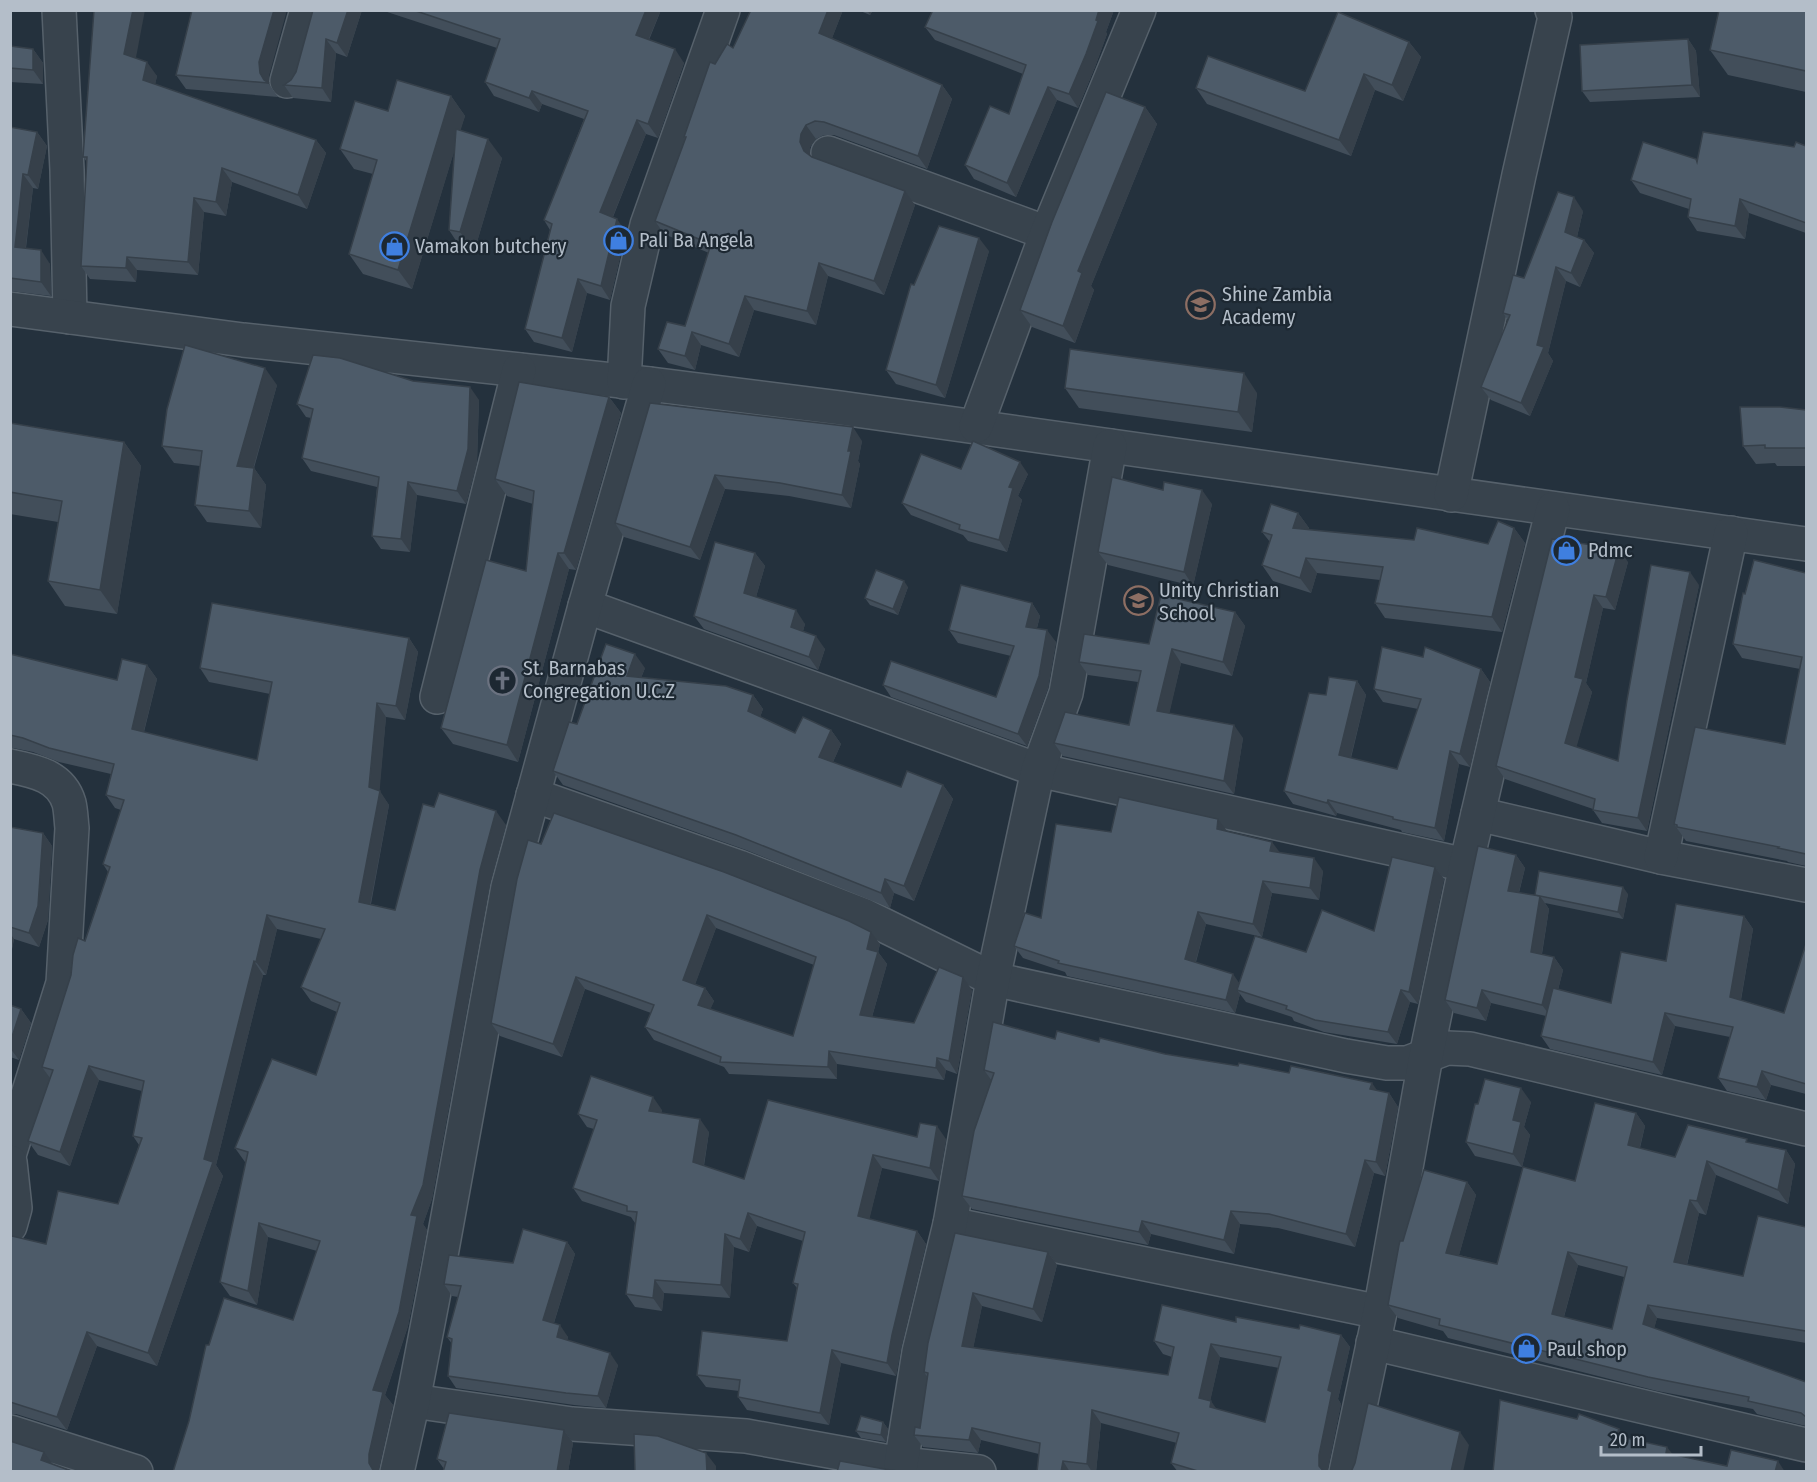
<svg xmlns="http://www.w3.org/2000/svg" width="1817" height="1482" font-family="'Fira Sans Condensed',sans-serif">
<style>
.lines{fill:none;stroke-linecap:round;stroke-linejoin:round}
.street-casing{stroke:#56616b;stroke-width:36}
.street{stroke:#38434d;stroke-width:33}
.wall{fill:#424e5a;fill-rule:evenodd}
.shaded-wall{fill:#36404a}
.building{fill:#4d5b69;stroke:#36404a;stroke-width:1.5;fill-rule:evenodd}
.labels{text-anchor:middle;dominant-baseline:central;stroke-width:4.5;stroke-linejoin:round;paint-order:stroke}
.poi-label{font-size:20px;fill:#b4bec9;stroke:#1d2832;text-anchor:start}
</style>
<rect width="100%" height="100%" fill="#24313d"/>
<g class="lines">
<defs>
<g id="street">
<polyline points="59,10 67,170 70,317"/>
<polyline points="287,81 307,10"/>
<polyline points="828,153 1047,233"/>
<polyline points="10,309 243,340 649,384 841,408 1806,544"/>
<polyline points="624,382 628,306 647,225 723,10"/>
<polyline points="976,426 1047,233 1139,10"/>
<polyline points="1451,495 1519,175 1555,17 1552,10"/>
<polyline points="585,606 1038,770 1466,865"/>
<polyline points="437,697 519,370"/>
<path d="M10,766C35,771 61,776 69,803C71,811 71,820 72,828L63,983L10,1152"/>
<polyline points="533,795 739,867 865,916 993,979 1346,1056 1387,1063 1407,1063 1447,1048 1470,1049 1806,1129"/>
<polyline points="1478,814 1661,857 1806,885"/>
<polyline points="1661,857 1731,533"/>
<polyline points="10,1162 15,1208 10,1226"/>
<polyline points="950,1224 1380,1312"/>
<polyline points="1373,1343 1806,1445"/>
<polyline points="413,1401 572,1424 746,1436 901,1464 979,1472"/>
<polyline points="10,1432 136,1472"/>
<polyline points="901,1464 919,1352 950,1224 993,979 1038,770 1066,693 1110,446"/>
<polyline points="397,1472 413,1401 439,1266 508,887 585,606 649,384"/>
<polyline points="1346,1472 1380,1312 1426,1056 1466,865 1504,702 1553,509"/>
</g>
</defs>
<use href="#street" class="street-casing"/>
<use href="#street" class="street"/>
</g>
<g class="wall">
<polygon points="313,10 362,10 347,57 336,53 331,102 293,98 284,85 291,80 296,72"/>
<polygon points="381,10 661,10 649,40 684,63 658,138 646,134 613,217 626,232 610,300 587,293 572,352 534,342 525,329 550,230 544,220 584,119 542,104 539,112 494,96 485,82 497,48"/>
<polygon points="751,10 843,10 832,38 942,85 952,99 927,169 834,135 824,135 816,139 810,147 810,155 812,157 915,205 884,295 828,276 816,325 754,310 739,357 701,345 695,370 668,363 658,349 685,326 709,253 664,234 655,221 685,139 684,137 715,64 733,48"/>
<polygon points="858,10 873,10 870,15"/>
<polygon points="933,10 1114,10 1106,32 1107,34 1095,67 1078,108 1057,100 1016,197 974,179 965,165 1009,114 1023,74 935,40 925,27"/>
<polygon points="1806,10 1806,92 1728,75 1710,50"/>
<polygon points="1688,39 1696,51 1700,97 1590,102 1582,91"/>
<polygon points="1409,42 1421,57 1403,101 1375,90 1351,156 1207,104 1196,88 1305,91"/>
<polygon points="10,46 33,49 43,63 43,84 10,82"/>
<polygon points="135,58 157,76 155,84 316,140 326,153 307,209 232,182 226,216 204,212 198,275 137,270 136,282 90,279 81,266 87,162 83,157"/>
<polygon points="176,75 269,76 269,84 278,97 186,89"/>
<polygon points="451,96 465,116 460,130 502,158 474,252 462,250 449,230 455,148 412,289 363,274 349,254 373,174 354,169 340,149 388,111"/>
<polygon points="1145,107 1157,124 1091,286 1094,290 1075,343 1032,327 1020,310"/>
<polygon points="10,127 37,132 47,146 38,189 33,188 26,248 50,264 51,296 10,291"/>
<polygon points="1806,146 1806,233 1749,213 1745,239 1697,231 1688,217 1689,209 1640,193 1631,180 1697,160"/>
<polygon points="1583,211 1577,237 1584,240 1594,253 1580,287 1566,281 1548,353 1553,361 1530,416 1491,400 1481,387 1508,320 1503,313 1524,278"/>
<polygon points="989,251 945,398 896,384 886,370 914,285"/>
<polygon points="413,381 479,400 477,462 466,504 417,495 410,552 381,549 372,536 377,487 311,471 302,458 311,418 306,417 297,404"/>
<polygon points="277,385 254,468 266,485 261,528 207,522 195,505 200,466 174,463 162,446"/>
<polygon points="1065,388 1257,393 1252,432 1079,408"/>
<polygon points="609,397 621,413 576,570 569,569 518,762 453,744 441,728 526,571 533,504 507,496 495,479"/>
<polygon points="650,403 862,441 858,461 860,464 851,508 789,496 725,489 700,560 624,537 615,523"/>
<polygon points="1806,410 1806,466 1777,466 1775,463 1756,464 1743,446"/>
<polygon points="10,423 124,442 141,466 117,614 65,606 48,581 58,522 10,514"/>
<polygon points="961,469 1028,474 1018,496 1022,500 1007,552 968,541 963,535 911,515 902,503"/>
<polygon points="1212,504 1193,586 1108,565 1098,552"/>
<polygon points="1298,513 1309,528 1308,530 1414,540 1488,544 1514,528 1525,543 1502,632 1385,618 1375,603 1380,580 1317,573 1311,593 1273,581 1262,565 1270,542 1262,532"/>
<polygon points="1552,539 1628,562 1615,610 1603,608 1586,683 1592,692 1576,747 1618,761 1699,585 1647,831 1602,823 1593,810 1593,809 1505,779 1496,766"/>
<polygon points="755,553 765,566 756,597 805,624 803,631 825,649 818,670 704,629 694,616"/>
<polygon points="1806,573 1806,866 1788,862 1787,861 1686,841 1674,824 1785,744 1800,669 1742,658 1733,644 1745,594"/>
<polygon points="908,587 898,615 870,605 865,598"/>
<polygon points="1032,603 1040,616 1037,628 1056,642 1048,688 1027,746 891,697 883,685 996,697 1011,656 958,643 949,630"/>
<polygon points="1235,612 1245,626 1232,676 1181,663 1169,713 1243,738 1234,794 1063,756 1054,743 1129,725 1138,682 1088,675 1079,662 1149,644"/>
<polygon points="409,638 418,652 405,720 386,717 379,791 389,805 371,904 395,910 434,807 506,825 490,884 432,1199 423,1224 427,1230 408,1326 385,1395 393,1405 379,1468 379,1472 173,1472 189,1421 209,1345 293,1320 317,1251 268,1237 257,1305 230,1296 220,1282 246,1162 245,1162 235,1148 316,1075 337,1012 311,1001 301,987 321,939 277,929 266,975 263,975 216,1165 223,1176 157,1366 97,1346 67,1430 16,1414 10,1414 10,1238 46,1244 118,1204 139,1145 133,1136 142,1091 99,1080 70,1166 38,1155 28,1141 50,1078 42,1067 108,872 103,864 121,810 115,808 106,795 111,774 59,762 33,752 13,748 10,748 10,654 117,680 147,665 157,679 144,732 257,760 270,694 209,682 200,668"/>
<polygon points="645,668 641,678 753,695 763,709 760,717 795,733 831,730 841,744 833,762 901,787 943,785 953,799 914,901 894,893 890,908 746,850 563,785 553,771 577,724"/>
<polygon points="1481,669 1490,682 1470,767 1459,764 1444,841 1402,832 1401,830 1337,813 1336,816 1293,804 1284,791 1357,681 1366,695 1351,758 1397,769 1418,709 1383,702 1374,689"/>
<polygon points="10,827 43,833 52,846 48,920 39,947 14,939 10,959"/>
<polygon points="1111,832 1227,832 1323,871 1319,900 1272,893 1262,937 1206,924 1196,962 1239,983 1306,952 1374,931 1435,867 1444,879 1418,1004 1410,1002 1397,1044 1324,1032 1294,1021 1292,1017 1246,1002 1240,994 1235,1013 1067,976 1065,972 1023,958 1014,946 1041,918"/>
<path d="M541,844L880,944L878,952L887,964L872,1017L914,1023L972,990L957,1074L946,1070L944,1080L837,1064V1079L729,1074L724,1067L654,1040L645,1027L651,1013L585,989L562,1057L500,1036L491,1023ZM716,928L814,965L793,1036L710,1009L714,1001L705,988L695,984Z"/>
<polygon points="1516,855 1525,868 1519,893 1535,895 1628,894 1623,919 1545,903 1549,909 1542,954 1554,957 1563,970 1558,990 1611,1003 1666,961 1744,916 1753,929 1741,1000 1784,1013 1806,944 1806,1094 1771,1085 1766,1100 1727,1091 1718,1078 1730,1037 1675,1026 1662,1075 1550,1049 1541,1036 1546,1016 1491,1003 1486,1021 1454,1013 1445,1000"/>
<polygon points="10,1005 21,1009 31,1023 19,1060 10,1057"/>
<polygon points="1055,1039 1099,1042 1165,1054 1389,1093 1398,1107 1385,1176 1374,1173 1355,1247 1278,1228 1240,1224 1234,1254 1151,1234 1148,1245 972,1209 962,1196 992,1081 984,1070"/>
<polygon points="1531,1102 1524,1127 1530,1135 1522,1167 1475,1156 1466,1142 1478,1104"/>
<polygon points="662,1110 661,1113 709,1132 704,1166 744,1179 917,1137 946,1139 939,1181 882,1168 869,1219 917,1231 926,1244 901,1348 896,1376 841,1363 829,1425 747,1410 738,1397 739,1391 706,1387 697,1375 787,1341 797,1288 793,1283 803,1241 757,1226 749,1252 734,1247 730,1298 664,1293 662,1311 635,1307 626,1294 635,1223 631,1217 582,1201 573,1188 594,1129 587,1127 578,1114"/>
<path d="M1636,1113L1645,1126L1640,1148L1675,1157L1750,1143L1786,1150L1795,1164L1788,1204L1716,1175L1706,1215L1699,1213L1687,1265L1743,1276L1806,1227V1343L1657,1318L1654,1328L1806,1382V1426L1757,1414L1753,1409L1657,1391L1448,1338L1443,1331L1398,1318L1388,1305L1403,1241L1467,1182L1476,1195L1459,1255L1497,1264L1575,1181ZM1578,1265L1624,1277L1612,1329L1564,1317Z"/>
<path d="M955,1233L1048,1252L1057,1265L1042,1322L982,1306L973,1348L1168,1375L1172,1357L1163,1354L1154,1341L1236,1322L1299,1329L1341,1335L1350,1347L1338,1399L1341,1404L1328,1468V1472H1178L1171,1463L1177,1443L1101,1423L1096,1472H1037L1039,1454L981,1440L978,1453L923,1447L914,1435L920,1428L928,1378L924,1372ZM1220,1357L1279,1368L1265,1422L1216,1409L1210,1401Z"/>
<polygon points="567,1242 575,1254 554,1323 568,1337 567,1340 618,1365 606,1408 574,1405 456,1388 448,1376 452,1344 447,1337 458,1297 452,1296 444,1284 513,1263"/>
<polygon points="883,1422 888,1429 886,1442 861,1438 856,1431"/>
<polygon points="564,1430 573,1443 568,1472 443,1472 444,1469 437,1459"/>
</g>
<g class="shaded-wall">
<polygon points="133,10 145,10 134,68 124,54"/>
<polygon points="274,10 287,10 269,76 269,84 266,83 260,73 259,62"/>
<polygon points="348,10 362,10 347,57 337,43"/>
<polygon points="646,10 661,10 645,48 636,35"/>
<polygon points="828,10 843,10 829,46 819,33"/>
<polygon points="867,10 873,10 870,15"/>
<polygon points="1099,10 1114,10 1106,32 1107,34 1095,67 1078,108 1069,94"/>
<polygon points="326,39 336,53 331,102 322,88"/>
<polygon points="1688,39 1696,51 1700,97 1692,85"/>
<polygon points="1409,42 1421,57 1403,101 1392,85"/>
<polygon points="33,49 43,63 43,84 33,70"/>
<polygon points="675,49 684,63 658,138 648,124"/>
<polygon points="147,62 157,76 153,94 143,80"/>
<polygon points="1364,74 1375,90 1351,156 1339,140"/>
<polygon points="942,85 952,99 927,169 918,156"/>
<polygon points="1048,87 1057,100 1016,197 1007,183"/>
<polygon points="532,91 542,104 539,112 529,98"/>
<polygon points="451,96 465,116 412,289 398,270"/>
<polygon points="1145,107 1157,124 1091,286 1094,290 1075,343 1063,326 1078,271"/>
<polygon points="637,120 646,134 609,226 600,212"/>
<polygon points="806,125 816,139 810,147 810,156 804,151 800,142 801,134"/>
<polygon points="37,132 47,146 38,189 28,175"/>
<polygon points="488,139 502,158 474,252 460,232"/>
<polygon points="316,140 326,153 307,209 298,195"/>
<polygon points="222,168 232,182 226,216 216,202"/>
<polygon points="23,174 33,188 24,261 15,247"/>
<polygon points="905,191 915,205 884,295 874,281"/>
<polygon points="1574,197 1583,211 1575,245 1565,232"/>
<polygon points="194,198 204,212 198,275 188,262"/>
<polygon points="1740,199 1749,213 1745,239 1735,226"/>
<polygon points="617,219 626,232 610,300 601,286"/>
<polygon points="979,238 989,251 945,398 936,385"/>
<polygon points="1584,240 1594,253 1580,287 1571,273"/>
<polygon points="41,250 50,264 51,296 41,282"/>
<polygon points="127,257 137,270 136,282 126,268"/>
<polygon points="819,263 828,276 816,325 807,311"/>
<polygon points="1556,267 1566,281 1548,353 1553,361 1530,416 1521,403 1537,345"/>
<polygon points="578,279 587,293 572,352 562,338"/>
<polygon points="745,296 754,310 739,357 729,344"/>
<polygon points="692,332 701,345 695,370 685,356"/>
<polygon points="265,368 277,385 249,483 237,466"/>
<polygon points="1244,373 1257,393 1252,432 1238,412"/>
<polygon points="470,387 479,400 477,462 466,504 457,491"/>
<polygon points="609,397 621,413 576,570 564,553"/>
<polygon points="853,427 862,441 858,461 860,464 851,508 842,495 848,451"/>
<polygon points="124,442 141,466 117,614 100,590"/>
<polygon points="1020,462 1028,474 1018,496 1022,500 1007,552 999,540 1009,487"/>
<polygon points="254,468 266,485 261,528 249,511"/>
<polygon points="715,475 725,489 700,560 690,547"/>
<polygon points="408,482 417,495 410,552 401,539"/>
<polygon points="1202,490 1212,504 1193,586 1184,572"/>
<polygon points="1298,513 1309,528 1304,544 1293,528"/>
<polygon points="1514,528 1525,543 1502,632 1492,617"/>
<polygon points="1619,549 1628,562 1615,610 1606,597"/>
<polygon points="558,553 569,569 518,762 507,745"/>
<polygon points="755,553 765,566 753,607 744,593"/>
<polygon points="1306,558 1317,573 1311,593 1300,578"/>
<polygon points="1690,572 1699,585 1647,831 1638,818"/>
<polygon points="904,581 908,587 898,615 893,609"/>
<polygon points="1594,595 1603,608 1586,683 1592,692 1574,756 1565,743 1575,677"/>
<polygon points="1032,603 1040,616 1034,639 1026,627"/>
<polygon points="796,610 805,624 800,641 791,627"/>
<polygon points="1235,612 1245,626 1232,676 1223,662"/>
<polygon points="1047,630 1056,642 1048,688 1027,746 1018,734"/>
<polygon points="816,636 825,649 818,670 809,657"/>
<polygon points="409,638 418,652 405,720 396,706"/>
<polygon points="1172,649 1181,663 1167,724 1157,711"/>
<polygon points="635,654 645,668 636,690 627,676"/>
<polygon points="147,665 157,679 141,742 132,729"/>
<polygon points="1481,669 1490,682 1470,767 1460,754"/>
<polygon points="1357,681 1366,695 1348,768 1339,755"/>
<polygon points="753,695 763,709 757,725 748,711"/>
<polygon points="377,703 386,717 379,798 380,791 389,805 368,916 359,902"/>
<polygon points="1234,725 1243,738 1234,794 1224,781"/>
<polygon points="831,730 841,744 829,771 819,757"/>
<polygon points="1450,751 1459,764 1444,841 1435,828"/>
<polygon points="943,785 953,799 914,901 904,886"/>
<polygon points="1328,800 1337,813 1336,816 1327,803"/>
<polygon points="496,811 506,825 490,884 432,1199 423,1224 427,1230 408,1326 385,1395 393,1405 379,1468 379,1472 374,1472 369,1463 369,1454 373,1390 411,1215 480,870"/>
<polygon points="1218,819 1227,831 1217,829"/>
<polygon points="43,833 52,846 48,920 39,947 29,933"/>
<polygon points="1272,842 1281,854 1270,851"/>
<polygon points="1516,855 1525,868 1516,903 1508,891"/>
<polygon points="1314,858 1323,871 1319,900 1310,888"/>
<polygon points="1435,867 1444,879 1418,1004 1409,992"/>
<polygon points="885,879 894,893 890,908 881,893"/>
<polygon points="1263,881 1272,893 1262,937 1253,924"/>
<polygon points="1623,887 1628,894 1623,919 1618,912"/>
<polygon points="1540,896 1549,909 1540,964 1531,952"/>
<polygon points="1198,912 1206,924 1193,971 1185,959"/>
<polygon points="267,915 277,929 266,975 256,962"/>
<polygon points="707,915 716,928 692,993 683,980"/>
<polygon points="1744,916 1753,929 1739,1010 1730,997"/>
<polygon points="871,932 880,944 878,952 887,964 869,1027 860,1015 867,949"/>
<polygon points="10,933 14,939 10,959"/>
<polygon points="1554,957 1563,970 1551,1017 1542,1005"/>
<polygon points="254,961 263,975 216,1165 223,1176 157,1366 148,1353 204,1159"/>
<polygon points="1233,974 1242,987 1237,990 1240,994 1235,1013 1226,1000"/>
<polygon points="576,977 585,989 562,1057 553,1044"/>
<polygon points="963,977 972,990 957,1074 949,1061"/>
<polygon points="705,988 714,1001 707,1017 698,1005"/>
<polygon points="1401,990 1410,1002 1397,1044 1388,1032"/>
<polygon points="1482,990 1491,1003 1486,1021 1477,1008"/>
<polygon points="21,1009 31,1023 19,1060 10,1048 10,1043"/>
<polygon points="1665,1013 1675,1026 1662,1075 1653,1062"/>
<polygon points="829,1051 837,1064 837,1079 828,1067"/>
<polygon points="937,1058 946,1070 944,1080 936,1068"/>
<polygon points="89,1066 99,1080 70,1166 60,1152"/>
<polygon points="1762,1071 1771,1085 1766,1100 1757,1087"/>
<polygon points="1372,1083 1381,1096 1370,1089"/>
<polygon points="1521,1088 1531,1102 1524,1127 1530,1135 1522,1167 1513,1154 1513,1120"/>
<polygon points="1389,1093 1398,1107 1385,1176 1376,1162"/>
<polygon points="653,1097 662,1110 658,1124 649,1111"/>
<polygon points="1636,1113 1645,1126 1637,1158 1628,1145"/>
<polygon points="700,1119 709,1132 702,1175 693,1162"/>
<polygon points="937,1126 946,1139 939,1181 930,1168"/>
<polygon points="1786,1150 1795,1164 1788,1204 1778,1190"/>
<polygon points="873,1155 882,1168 867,1229 858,1216"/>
<polygon points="1365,1160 1374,1173 1355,1247 1346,1234"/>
<polygon points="1707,1161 1716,1175 1706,1215 1697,1201"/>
<polygon points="1467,1182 1476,1195 1456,1266 1446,1253"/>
<polygon points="1690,1200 1699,1213 1684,1276 1674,1262"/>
<polygon points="1231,1211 1240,1224 1234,1254 1224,1240"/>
<polygon points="748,1213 757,1226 749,1252 740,1239"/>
<polygon points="1142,1221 1151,1234 1148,1245 1139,1232"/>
<polygon points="259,1223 268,1237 257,1305 248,1291"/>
<polygon points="917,1231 926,1244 901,1348 896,1376 887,1363 892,1335"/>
<polygon points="725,1234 734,1247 730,1298 721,1285"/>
<polygon points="567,1242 575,1254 551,1332 543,1320"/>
<polygon points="1048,1252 1057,1265 1042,1322 1033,1309"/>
<polygon points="1568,1252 1578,1265 1561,1327 1552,1314"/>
<polygon points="655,1280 664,1293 662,1311 653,1298"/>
<polygon points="973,1293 982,1306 971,1359 962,1346"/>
<polygon points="1648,1305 1657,1318 1652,1337 1643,1324"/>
<polygon points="560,1325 568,1337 565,1349 557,1337"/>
<polygon points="87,1332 97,1346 67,1430 57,1417"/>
<polygon points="1341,1335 1350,1347 1338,1399 1341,1404 1328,1468 1328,1472 1324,1472 1319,1466 1319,1455 1328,1390"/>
<polygon points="1211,1344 1220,1357 1208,1411 1199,1398"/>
<polygon points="832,1350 841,1363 829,1425 820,1413"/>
<polygon points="610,1353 618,1365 606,1408 598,1396"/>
<polygon points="1211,1401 1220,1414 1210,1407"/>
<polygon points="1092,1410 1101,1423 1096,1472 1092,1472 1087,1464"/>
<polygon points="883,1422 888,1429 886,1442 881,1435"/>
<polygon points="972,1428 981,1440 978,1453 969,1440"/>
<polygon points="1619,1429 1628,1442 1616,1436"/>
<polygon points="564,1430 573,1443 568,1472 557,1472"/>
<polygon points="1460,1432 1469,1445 1463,1472 1451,1472"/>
<polygon points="1667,1447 1677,1460 1666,1453"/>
<polygon points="44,1452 54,1466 41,1460"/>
<polygon points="706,1453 716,1466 716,1472 707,1472"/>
<polygon points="1063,1461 1070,1472 1061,1472"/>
<polygon points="1778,1461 1785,1472 1775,1472"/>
</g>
<g class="building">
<polygon points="94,10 133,10 124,54 147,62 143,80 316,140 298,195 222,168 216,202 194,198 188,262 127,257 126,268 81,266 87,157 83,157"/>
<polygon points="192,10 274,10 259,62 260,73 264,80 269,83 176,75"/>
<polygon points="313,10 348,10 337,43 326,39 322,88 284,85 291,80 296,72"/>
<polygon points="413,10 646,10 636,35 675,49 648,124 637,120 600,212 617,219 601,286 578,279 562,338 525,329 552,224 544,220 588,111 532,91 529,98 485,82 500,39"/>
<polygon points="751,10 828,10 819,33 942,85 918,156 824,122 815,121 806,125 801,134 800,142 804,151 812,157 905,191 874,281 819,263 807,311 745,296 729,344 692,332 685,356 658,349 667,322 685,326 711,244 655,221 686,137 684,137 710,62 715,64 727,44 733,48"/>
<polygon points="933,10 1099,10 1096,20 1098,21 1086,54 1069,94 1048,87 1007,183 965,165 990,106 1009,114 1026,65 925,27"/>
<polygon points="1719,10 1806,10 1806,71 1710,50"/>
<polygon points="1338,12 1409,42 1392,85 1364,74 1339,140 1196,88 1208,56 1305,91"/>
<polygon points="1688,39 1692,85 1582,91 1580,45"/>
<polygon points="10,46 33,49 33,70 10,68"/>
<polygon points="397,80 451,96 398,270 349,254 377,160 340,149 355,101 388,111"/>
<polygon points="1106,92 1145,107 1078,271 1082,273 1063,326 1020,310 1052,222"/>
<polygon points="10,127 37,132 28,175 23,174 15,247 41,250 41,282 10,278"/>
<polygon points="456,129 488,139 460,232 449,230"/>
<polygon points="1703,132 1794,147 1796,142 1806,146 1806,223 1740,199 1735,226 1688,217 1691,199 1631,180 1643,142 1696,159 1697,162"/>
<polygon points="1558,192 1574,197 1565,232 1584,240 1571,273 1556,267 1537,345 1544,347 1521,403 1481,387 1510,315 1503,313 1513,275 1524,278"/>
<polygon points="939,226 979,238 936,385 886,370 911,284 914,285"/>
<polygon points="185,345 265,368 237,466 254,468 249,511 195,505 202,451 162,446 167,409"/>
<polygon points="1070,349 1244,373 1238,412 1065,388"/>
<polygon points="313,355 340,358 413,381 470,387 468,449 457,491 408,482 401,539 372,536 379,477 302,458 313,409 297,404"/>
<polygon points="519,382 609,397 564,553 558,553 507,745 441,728 486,560 526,571 534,491 495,479"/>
<polygon points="650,403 853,427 848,451 851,451 842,495 780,483 715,475 690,547 615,523"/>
<polygon points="1740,407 1780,407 1806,410 1806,448 1765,448 1765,445 1743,446"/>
<polygon points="10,423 124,442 100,590 48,581 62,501 10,492"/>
<polygon points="973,441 1020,462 1009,487 1013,488 999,540 959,529 960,525 902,503 921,454 961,469"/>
<polygon points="1112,477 1163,490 1164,482 1202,490 1184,572 1098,552"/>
<polygon points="1271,504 1298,513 1293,528 1414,540 1417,528 1488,544 1498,521 1514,528 1492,617 1375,603 1383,567 1306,558 1300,578 1262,565 1272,535 1262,532"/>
<polygon points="1552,539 1619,549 1606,597 1594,595 1575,677 1583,679 1565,743 1618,761 1627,700 1651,565 1690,572 1638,818 1593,810 1595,799 1496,766"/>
<polygon points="715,542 755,553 744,593 796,610 791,627 816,636 809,657 694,616"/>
<polygon points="1754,560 1806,573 1806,854 1778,848 1779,847 1677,827 1677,825 1674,824 1695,727 1785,744 1802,657 1733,644 1743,593 1745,594"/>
<polygon points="876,570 904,581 893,609 865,598"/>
<polygon points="961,585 1032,603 1026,627 1047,630 1039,676 1018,734 883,685 891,661 996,697 1014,646 949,630"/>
<polygon points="1161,595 1235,612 1223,662 1172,649 1157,711 1234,725 1224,781 1054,743 1065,712 1129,725 1141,671 1079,662 1084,634 1149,644"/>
<polygon points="212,603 409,638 396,706 377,703 369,787 380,791 359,902 395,910 423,804 434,807 439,793 496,811 480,870 423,1185 411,1215 417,1216 399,1312 373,1390 383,1392 369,1454 369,1463 374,1472 173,1472 189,1421 206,1345 209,1345 224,1298 293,1320 320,1241 259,1223 248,1291 220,1282 248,1152 235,1148 272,1059 316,1075 340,1003 301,987 325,929 267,915 256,962 254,961 204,1159 213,1162 148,1353 87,1332 57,1417 10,1402 10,1238 12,1236 46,1244 58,1191 118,1204 142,1138 133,1136 144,1081 89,1066 60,1152 28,1141 53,1070 42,1067 71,975 73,955 78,938 85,941 110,867 103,864 124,800 106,795 114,764 49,748 23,738 10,735 10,654 117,680 122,659 147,665 132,729 257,760 272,682 200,668"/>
<polygon points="606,644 635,654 627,676 726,686 753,695 748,711 795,733 803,717 831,730 819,757 901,787 907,771 943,785 904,886 885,879 881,893 736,835 553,771 569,722 577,724"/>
<polygon points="1382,647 1423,657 1425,647 1481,669 1460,754 1450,751 1435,828 1393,819 1393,817 1328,800 1327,803 1284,791 1309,693 1326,695 1329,677 1357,681 1339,755 1397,769 1421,699 1374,689"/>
<polygon points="1119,797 1218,819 1217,829 1272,842 1270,851 1314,858 1310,888 1263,881 1253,924 1198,912 1185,959 1233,974 1226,1000 1058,963 1059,961 1014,946 1025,913 1041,918 1056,824 1111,832"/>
<path d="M554,813L724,872L849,921L871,932L867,949L878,952L860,1015L914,1023L939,967L963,977L949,1061L937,1058L936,1068L829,1051L828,1067L720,1062L721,1057L645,1027L654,1005L576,977L553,1044L491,1023L517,879L528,840L541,844ZM707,915L816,957L793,1036L698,1005L705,988L683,980Z"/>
<polygon points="10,827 43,833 38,906 29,933 10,927"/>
<polygon points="1478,846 1516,855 1508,891 1540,896 1531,952 1554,957 1542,1005 1482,990 1477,1008 1445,1000"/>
<polygon points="1392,857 1435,867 1409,992 1401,990 1388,1032 1315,1020 1286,1009 1287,1006 1237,990 1255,936 1306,952 1322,910 1374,931"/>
<polygon points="1539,871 1623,887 1618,912 1535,895"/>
<polygon points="1676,904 1744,916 1730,997 1784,1013 1806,944 1806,1084 1762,1071 1757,1087 1718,1078 1733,1027 1665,1013 1653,1062 1541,1036 1553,988 1611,1003 1621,952 1666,961"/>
<polygon points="10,1005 21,1009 10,1043"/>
<polygon points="993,1022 1055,1039 1057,1031 1099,1042 1100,1038 1165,1054 1238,1066 1239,1063 1289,1073 1291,1066 1372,1083 1370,1089 1389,1093 1376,1162 1365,1160 1346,1234 1269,1214 1231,1211 1224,1240 1142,1221 1139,1232 962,1196 974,1131 994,1073 984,1070"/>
<polygon points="591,1076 653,1097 649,1111 700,1119 693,1162 744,1179 768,1100 917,1137 920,1123 937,1126 930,1168 873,1155 858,1216 917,1231 892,1335 887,1363 832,1350 820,1413 738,1397 740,1380 697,1375 702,1331 787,1341 798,1284 793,1283 805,1232 748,1213 740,1239 725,1234 721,1285 655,1280 653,1298 626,1294 637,1212 627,1211 627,1206 573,1188 597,1120 578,1114"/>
<polygon points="1485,1079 1521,1088 1513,1120 1521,1122 1513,1154 1466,1142 1475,1104 1478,1104"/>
<path d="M1595,1103L1636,1113L1628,1145L1675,1157L1688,1125L1747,1139L1746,1142L1786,1150L1778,1190L1707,1161L1697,1201L1690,1200L1674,1262L1743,1276L1758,1216L1806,1227V1331L1648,1305L1643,1324L1806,1382V1417L1801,1413L1748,1401L1749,1397L1648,1377L1439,1325L1440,1319L1388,1305L1399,1245L1400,1241H1403L1424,1170L1467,1182L1446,1253L1497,1264L1523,1167L1575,1181ZM1568,1252L1627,1267L1612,1329L1552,1314Z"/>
<polygon points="523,1229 567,1242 543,1320 560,1325 557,1337 610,1353 598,1396 566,1393 448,1376 452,1339 447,1337 461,1286 444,1284 449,1255 513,1263"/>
<path d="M955,1233L1048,1252L1033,1309L973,1293L962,1346L1168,1375L1174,1347L1154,1341L1162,1305L1236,1322V1317L1299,1329L1300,1325L1341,1335L1328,1390L1332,1392L1319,1455V1466L1324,1472H1201L1171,1463L1179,1433L1092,1410L1087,1464L1063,1461L1061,1472H1037L1040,1443L972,1428L969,1440L914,1435L915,1427L920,1428L928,1373L924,1372L928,1343ZM1211,1344L1281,1357L1265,1422L1210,1407L1211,1401L1199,1398Z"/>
<polygon points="1500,1400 1577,1419 1579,1414 1619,1429 1616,1436 1667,1447 1666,1453 1727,1466 1731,1450 1778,1461 1775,1472 1493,1472"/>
<polygon points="1368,1403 1460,1432 1451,1472 1351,1472 1355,1463"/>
<polygon points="449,1413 564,1430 557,1472 443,1472 446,1462 437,1459"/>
<polygon points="861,1416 883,1422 881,1435 856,1431"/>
<polygon points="634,1434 658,1436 706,1453 707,1472 635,1472"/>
<polygon points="10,1441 44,1452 41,1460 74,1472 10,1472"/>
<polygon points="840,1461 890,1470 906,1472 837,1472"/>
</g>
<defs>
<symbol id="shop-ring" viewBox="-11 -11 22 22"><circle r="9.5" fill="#1d2832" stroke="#3f7fe0" stroke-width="1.5"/><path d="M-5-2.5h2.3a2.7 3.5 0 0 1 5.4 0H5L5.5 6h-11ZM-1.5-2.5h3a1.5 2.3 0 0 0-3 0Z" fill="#3f7fe0"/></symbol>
<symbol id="school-ring" viewBox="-11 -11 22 22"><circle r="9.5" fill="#1d2832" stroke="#8d6e63" stroke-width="1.5"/><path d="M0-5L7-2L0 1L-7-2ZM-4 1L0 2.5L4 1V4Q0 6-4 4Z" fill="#8d6e63"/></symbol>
<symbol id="church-ring" viewBox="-11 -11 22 22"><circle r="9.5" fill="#1d2832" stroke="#6b7280" stroke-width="1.5"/><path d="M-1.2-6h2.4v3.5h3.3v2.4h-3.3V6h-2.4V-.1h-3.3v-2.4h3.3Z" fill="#6b7280"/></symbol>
</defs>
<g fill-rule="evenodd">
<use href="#shop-ring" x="602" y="224" width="33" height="33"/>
<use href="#shop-ring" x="378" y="230" width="33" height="33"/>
<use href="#school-ring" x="1184" y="288" width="33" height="33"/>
<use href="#shop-ring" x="1550" y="534" width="33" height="33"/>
<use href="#school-ring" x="1122" y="584" width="33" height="33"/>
<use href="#church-ring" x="486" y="664" width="33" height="33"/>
<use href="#shop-ring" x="1510" y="1332" width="33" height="33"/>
</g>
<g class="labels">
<g class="poi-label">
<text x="639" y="240">Pali Ba Angela</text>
<text x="415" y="246">Vamakon butchery</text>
<text x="1222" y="294">Shine Zambia<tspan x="1222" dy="23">Academy</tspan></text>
<text x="1588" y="550">Pdmc</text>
<text x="1159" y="590">Unity Christian<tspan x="1159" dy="23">School</tspan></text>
<text x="523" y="668">St. Barnabas<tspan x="523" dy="23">Congregation U.C.Z</tspan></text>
<text x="1547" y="1349">Paul shop</text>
</g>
</g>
<rect width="1817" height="1482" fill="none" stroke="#b4bec9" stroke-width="24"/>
<path d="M1601 1446v9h100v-9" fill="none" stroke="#b4bec9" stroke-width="3"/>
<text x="1610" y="1446" font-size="18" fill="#b4bec9" stroke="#1d2832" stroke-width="4.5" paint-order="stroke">20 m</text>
</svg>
